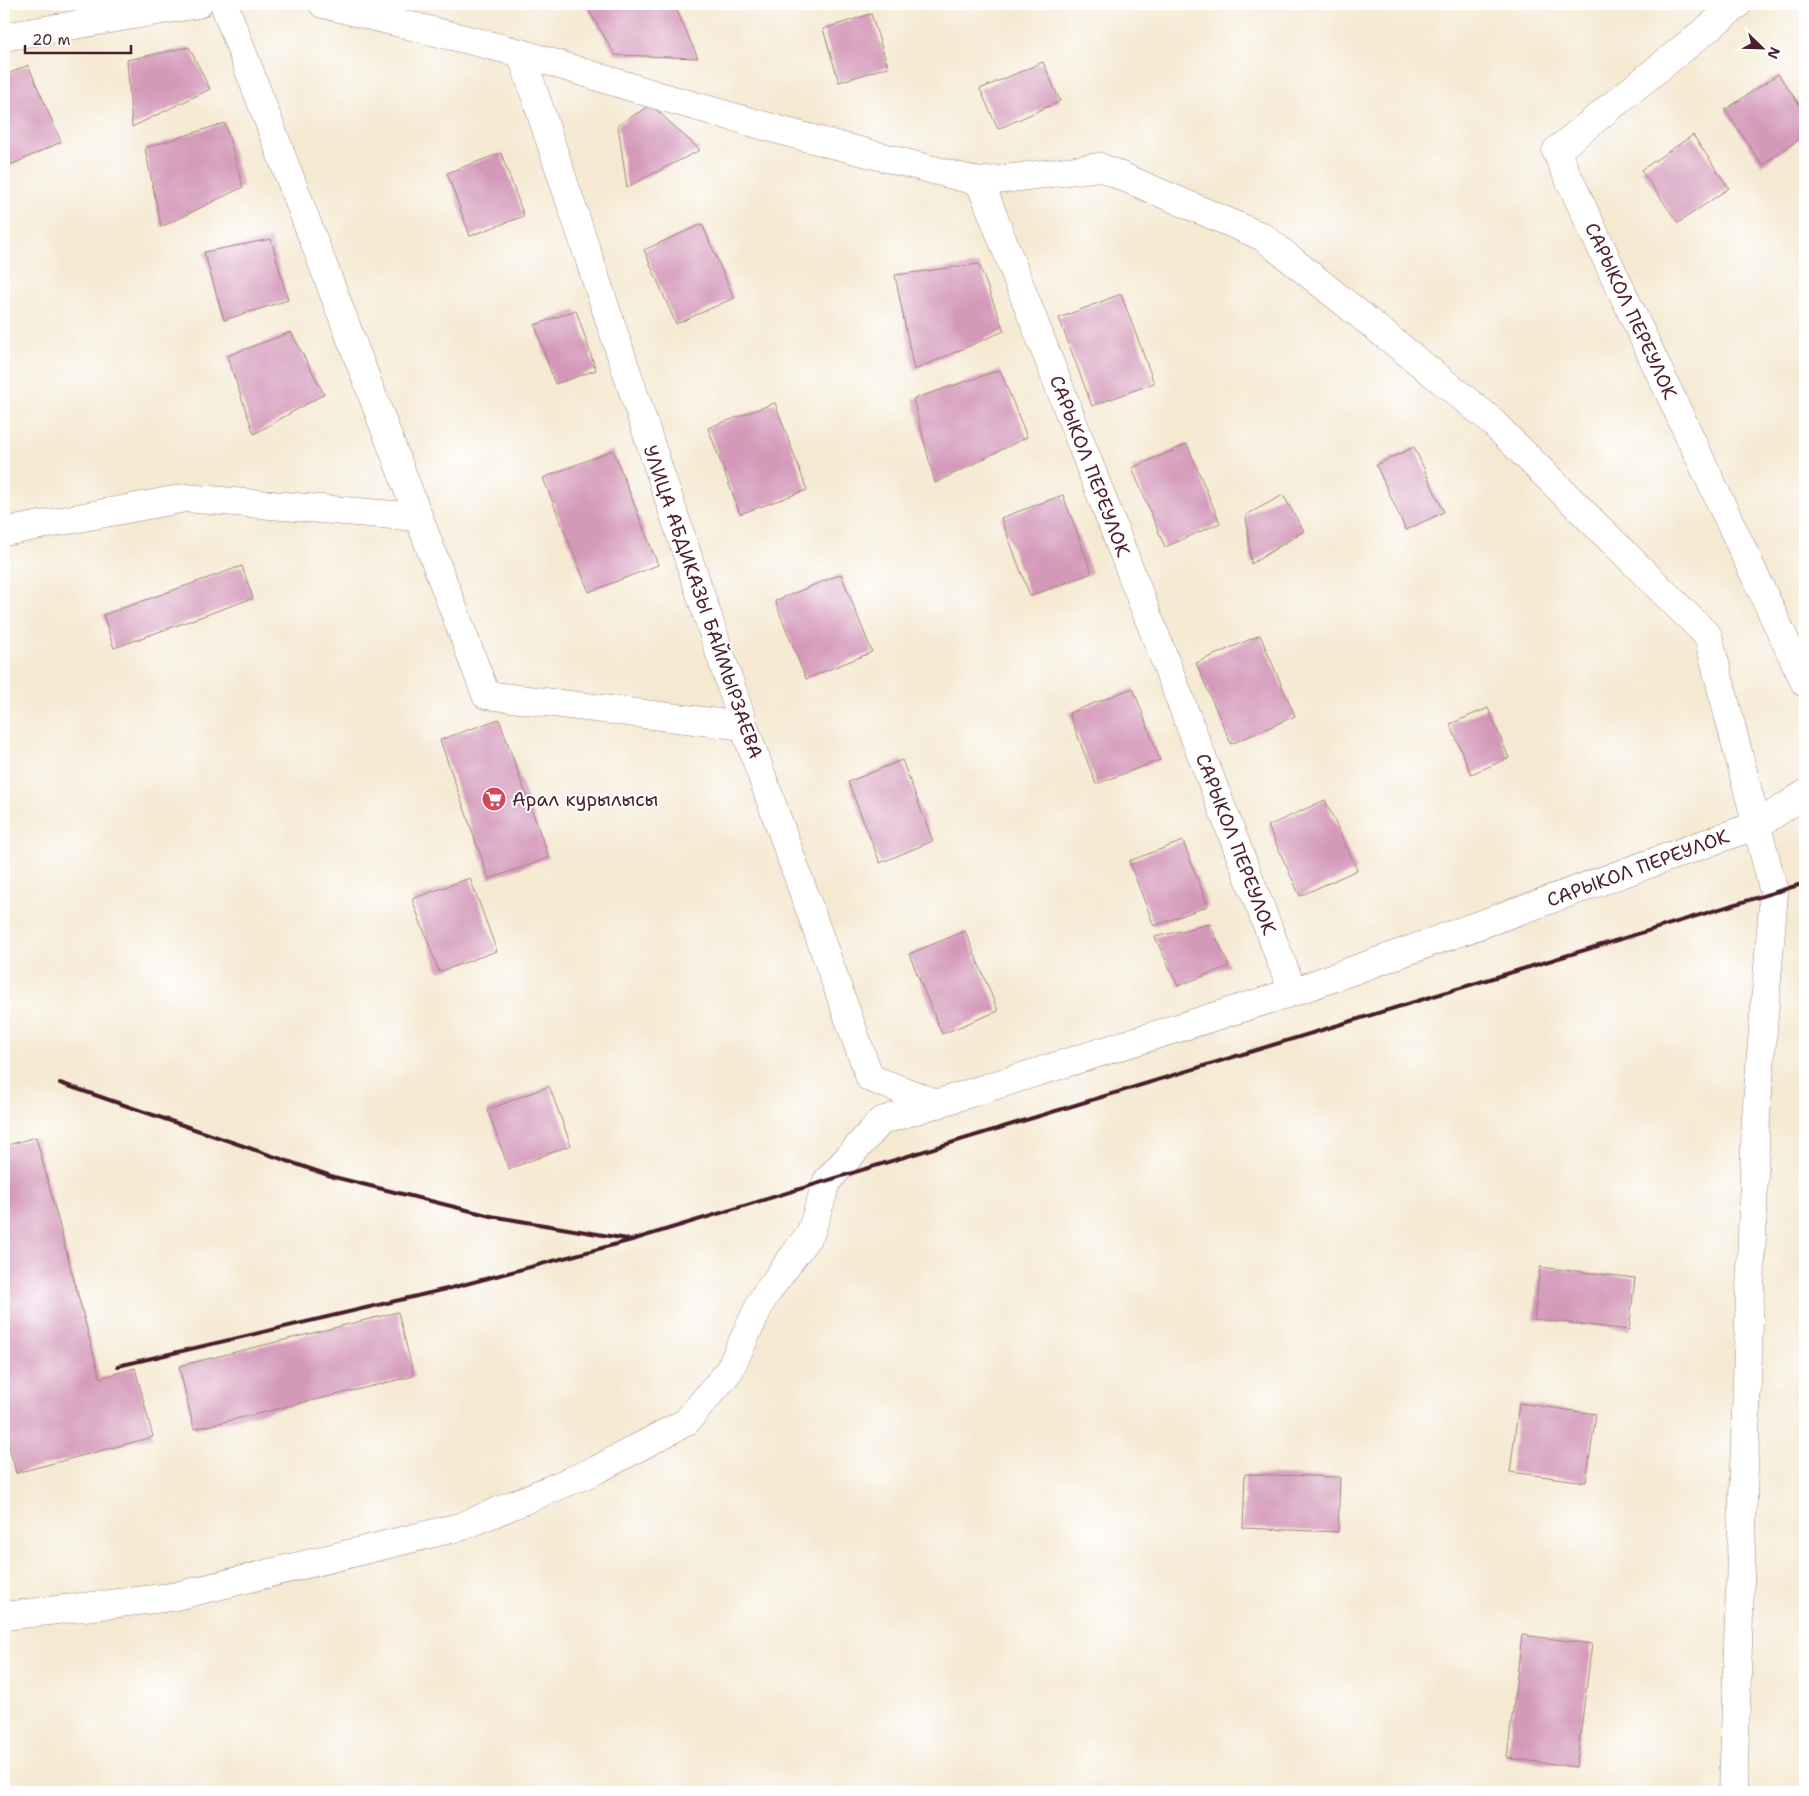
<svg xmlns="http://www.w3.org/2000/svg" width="1809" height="1796" font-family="'Shantell Sans',sans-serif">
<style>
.building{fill:#d499b9}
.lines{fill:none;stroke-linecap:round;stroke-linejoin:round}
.minor-casing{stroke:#a0847e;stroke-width:29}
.minor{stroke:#fff;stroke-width:28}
.rail{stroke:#4a1f2b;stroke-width:4}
.labels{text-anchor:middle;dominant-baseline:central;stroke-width:4;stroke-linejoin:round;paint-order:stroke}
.street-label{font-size:19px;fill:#4a1f2b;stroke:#fff}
.poi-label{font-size:19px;fill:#4a1f2b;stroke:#fff;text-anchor:start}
</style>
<rect width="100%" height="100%" fill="#fff"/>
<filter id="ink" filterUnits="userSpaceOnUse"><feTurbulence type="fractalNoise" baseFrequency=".02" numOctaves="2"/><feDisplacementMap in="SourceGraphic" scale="10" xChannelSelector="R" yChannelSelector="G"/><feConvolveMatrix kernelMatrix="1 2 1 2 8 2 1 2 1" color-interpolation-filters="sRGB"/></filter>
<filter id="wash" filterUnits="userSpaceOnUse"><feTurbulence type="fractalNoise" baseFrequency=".0096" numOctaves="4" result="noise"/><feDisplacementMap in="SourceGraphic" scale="20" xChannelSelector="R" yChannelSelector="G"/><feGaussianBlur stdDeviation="1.12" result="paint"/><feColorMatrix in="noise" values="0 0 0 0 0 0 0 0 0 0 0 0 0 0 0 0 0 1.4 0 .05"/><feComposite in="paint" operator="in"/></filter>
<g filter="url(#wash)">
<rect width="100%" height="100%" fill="#f5e9d2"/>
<g id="blocks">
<g class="building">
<polygon points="585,4 674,4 698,58 615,55"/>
<polygon points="871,14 888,67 839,82 823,29"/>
<polygon points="189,47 210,89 132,127 127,60"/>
<polygon points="1043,62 1060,101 998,129 980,89"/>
<polygon points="28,65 61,142 4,168 4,76"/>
<polygon points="1778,74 1805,113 1805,135 1762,165 1725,110"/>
<polygon points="651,105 700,150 627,187 618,125"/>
<polygon points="225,123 243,187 161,227 145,148"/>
<polygon points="1693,135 1729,188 1678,223 1641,170"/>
<polygon points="501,153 524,216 470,236 447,173"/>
<polygon points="702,224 734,298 676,324 644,250"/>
<polygon points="271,239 288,300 224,320 204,252"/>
<polygon points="979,264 1004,331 914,370 895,275"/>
<polygon points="1121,294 1154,383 1092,406 1059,318"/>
<polygon points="576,310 596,370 555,384 535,325"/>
<polygon points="291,332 324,394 254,434 227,356"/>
<polygon points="1000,370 1027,437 935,483 913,399"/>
<polygon points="775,403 807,490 740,514 708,428"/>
<polygon points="1187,444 1220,523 1165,547 1132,468"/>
<polygon points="1414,447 1444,512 1406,530 1376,465"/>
<polygon points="613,450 658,565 589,592 543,478"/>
<polygon points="1063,495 1092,573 1030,596 1001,518"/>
<polygon points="1283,495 1304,531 1251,564 1246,515"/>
<polygon points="242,566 253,598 114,648 103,615"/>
<polygon points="841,574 872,652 806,679 775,601"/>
<polygon points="1260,635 1295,716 1231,744 1196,663"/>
<polygon points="1133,688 1160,760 1096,784 1069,713"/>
<polygon points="1488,708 1509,758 1471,774 1450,724"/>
<polygon points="499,719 549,858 489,879 440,740"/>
<polygon points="902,760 933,841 880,863 848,782"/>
<polygon points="1325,800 1357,870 1300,896 1268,826"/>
<polygon points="1183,841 1208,906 1154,926 1129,861"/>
<polygon points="470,878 497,951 439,972 412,899"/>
<polygon points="1210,924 1229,966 1178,986 1155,937"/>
<polygon points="965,931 998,1011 942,1034 909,954"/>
<polygon points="549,1086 571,1145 509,1169 487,1110"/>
<polygon points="36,1137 100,1378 135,1368 153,1437 16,1473 4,1426 4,1146"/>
<polygon points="1540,1267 1635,1278 1629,1330 1534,1319"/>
<polygon points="398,1312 414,1376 194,1429 179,1366"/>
<polygon points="1519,1403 1596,1414 1586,1482 1510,1472"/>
<polygon points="1245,1474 1340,1477 1338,1532 1243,1528"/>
<polygon points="1522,1635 1592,1644 1576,1767 1507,1758"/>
</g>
</g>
</g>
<g filter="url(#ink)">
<use href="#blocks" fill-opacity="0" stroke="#a0847e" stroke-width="1"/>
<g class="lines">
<defs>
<g id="minor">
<polyline points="224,4 486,695 744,726"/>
<polyline points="323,4 521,53 663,97 797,135 980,182 1100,167 1263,237 1486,416 1708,636 1774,892 1756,1117 1733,1792"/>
<polyline points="1738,4 1556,151 1805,683"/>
<polyline points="4,37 198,4"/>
<polyline points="521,53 744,726 870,1078 938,1104"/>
<polyline points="980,182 1293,992"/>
<polyline points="4,532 185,498 418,517"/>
<polyline points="4,1616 172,1597 463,1526 596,1470 686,1422 729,1371 763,1298 811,1232 827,1181 881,1121 1293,992 1757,825 1805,794"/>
</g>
</defs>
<use href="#minor" class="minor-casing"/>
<use href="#minor" class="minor"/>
<g class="rail">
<polyline points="60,1083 334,1177 491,1216 627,1239"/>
<polyline points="118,1366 451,1288 632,1240 1805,883"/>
</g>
</g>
</g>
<defs>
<symbol id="supermarket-disc" viewBox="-11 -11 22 22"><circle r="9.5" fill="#d1495b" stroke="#fff"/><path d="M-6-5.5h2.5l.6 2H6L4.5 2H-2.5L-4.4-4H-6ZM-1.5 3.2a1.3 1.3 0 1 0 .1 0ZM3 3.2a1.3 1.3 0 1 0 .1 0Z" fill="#fff"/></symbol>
</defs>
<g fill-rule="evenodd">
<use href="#supermarket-disc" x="480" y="785" width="28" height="28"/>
</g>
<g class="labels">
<g class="street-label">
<text transform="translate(1631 311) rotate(65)">САРЫКОЛ ПЕРЕУЛОК</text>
<text transform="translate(1090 466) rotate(69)">САРЫКОЛ ПЕРЕУЛОК</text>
<text transform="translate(703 602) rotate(71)">УЛИЦА АБДИКАЗЫ БАЙМЫРЗАЕВА</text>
<text transform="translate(1236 844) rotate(69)">САРЫКОЛ ПЕРЕУЛОК</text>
<text transform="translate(1638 868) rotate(-20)">САРЫКОЛ ПЕРЕУЛОК</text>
</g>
<g class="poi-label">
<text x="512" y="799">Арал курылысы</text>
</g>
</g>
<rect width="1809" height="1796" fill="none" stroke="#fff" stroke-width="20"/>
<g transform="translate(1762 48) rotate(113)" stroke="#ffffff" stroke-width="4" paint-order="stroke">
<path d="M0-4L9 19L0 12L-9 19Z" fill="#4a1f2b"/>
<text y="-8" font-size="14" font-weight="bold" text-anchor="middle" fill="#4a1f2b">N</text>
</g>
<path d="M25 45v8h106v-8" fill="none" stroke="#4a1f2b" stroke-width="2.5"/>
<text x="32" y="45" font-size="15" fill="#4a1f2b" stroke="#ffffff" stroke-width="4" paint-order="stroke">20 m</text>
</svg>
